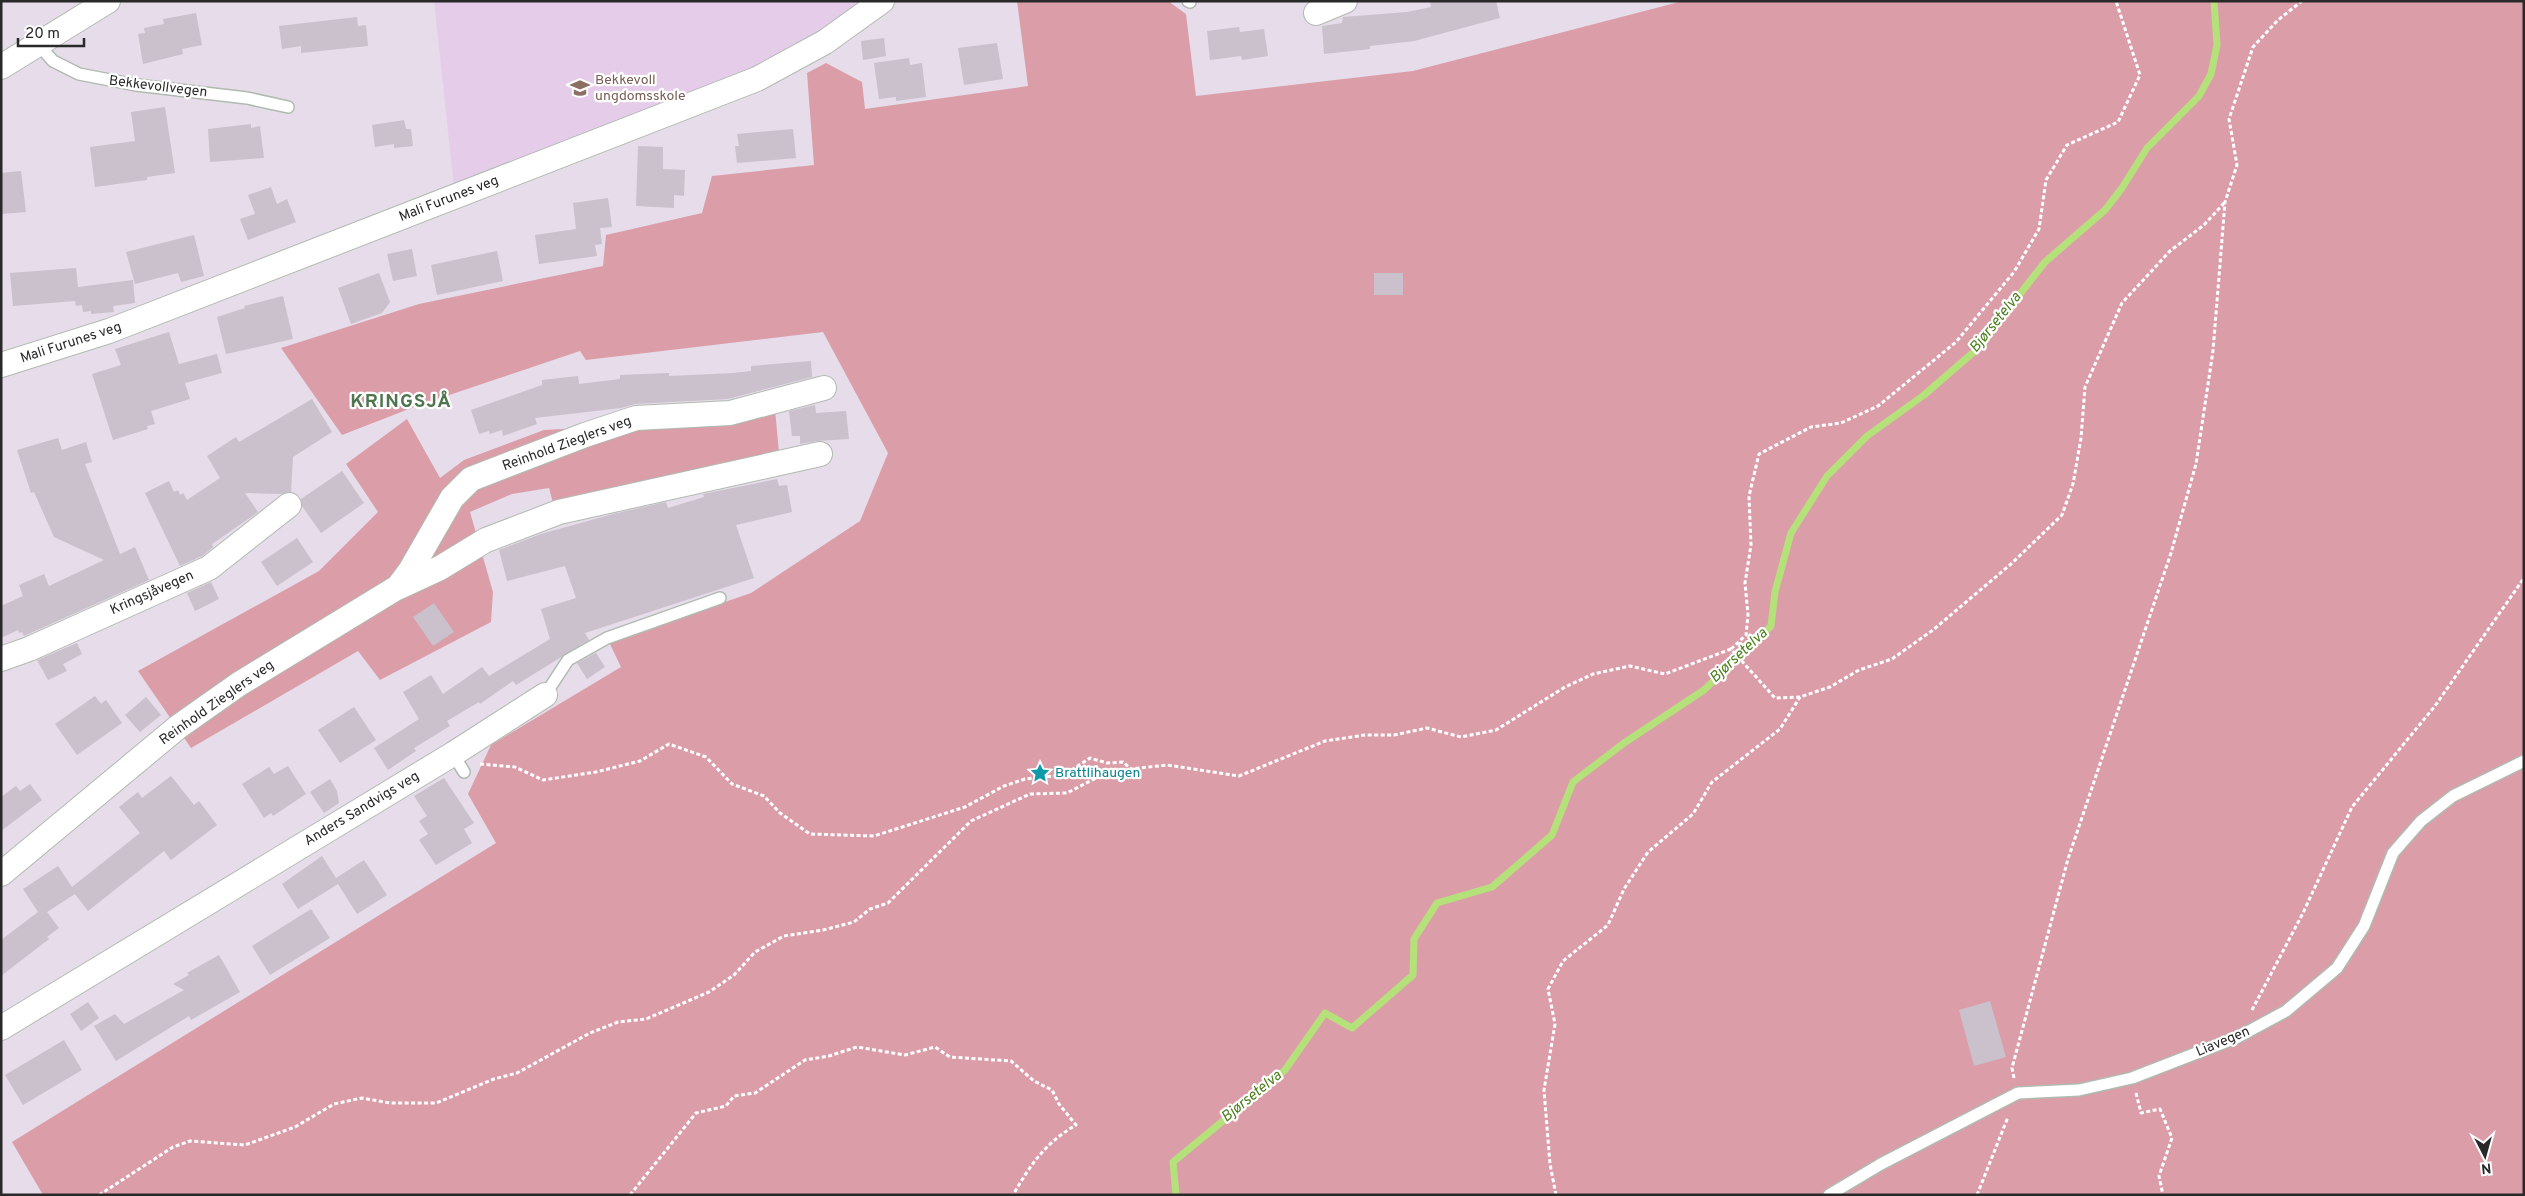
<svg xmlns="http://www.w3.org/2000/svg" width="2525" height="1196" font-family="Overpass,sans-serif">
<style>
.education{fill:#e5cdea}
.green{fill:#db9ea9}
.lines{fill:none;stroke-linecap:round;stroke-linejoin:round}
.stream{stroke:#b5e17a;stroke-width:7}
.building{fill:#cac1cc}
.lane-casing{stroke:#b0bbb0;stroke-width:14}
.street-casing{stroke:#b0bbb0;stroke-width:26}
.path{stroke:#fff;stroke-width:3;stroke-dasharray:4 2.5;stroke-linecap:butt}
.lane{stroke:#fff;stroke-width:11}
.street{stroke:#fff;stroke-width:24}
.labels{text-anchor:middle;dominant-baseline:central;stroke-width:4.5;stroke-linejoin:round;paint-order:stroke}
.education-label{font-size:14px;fill:#785e54;stroke:#fff;text-anchor:start}
.street-label{font-size:14px;fill:#292929;stroke:#fff}
.culture-label{font-size:14px;fill:#0d838f;stroke:#fff;text-anchor:start}
.water-label{font-size:15px;font-style:italic;fill:#4c7f1a;stroke:#fff}
.district-label{font-size:19px;font-weight:bold;letter-spacing:1px;fill:#4f754e;stroke:#fff}
</style>
<rect width="100%" height="100%" fill="#e6dcea"/>
<polygon class="education" points="434,1 873,1 753,74 454,188"/>
<g class="green">
<polygon points="1017,1 1168,1 1186,14 1196,96 1413,71 1683,1 2524,1 2524,1195 43,1195 12,1142 496,843 468,794 491,745 621,667 609,642 751,593 860,521 888,453 823,332 586,360 580,351 414,407 342,435 281,348 419,304 603,266 606,235 702,213 712,176 814,165 807,73 826,63 862,82 865,109 1028,86"/>
<polygon points="775,409 779,453 553,503 549,488 512,494 470,512 493,592 491,622 380,680 358,651 191,748 138,671 319,571 378,512 346,464 407,419 440,478 464,460 544,430 730,420"/>
</g>
<g class="lines">
<polyline class="stream" points="1176,1195 1173,1162 1285,1070 1325,1013 1352,1028 1413,975 1414,939 1437,903 1492,887 1552,835 1573,782 1624,743 1704,690 1771,626 1775,592 1791,533 1827,476 1867,436 1924,395 1976,350 2045,262 2105,210 2122,188 2147,148 2199,96 2211,74 2217,45 2214,1"/>
</g>
<g class="building">
<polygon points="1430,1 1496,1 1500,18 1414,41 1370,46 1370,49 1324,54 1322,26 1342,23 1343,17 1407,12 1431,7"/>
<polygon points="196,13 202,45 182,49 183,54 143,64 138,34 145,33 144,28 164,24 163,19"/>
<polygon points="357,17 358,26 366,25 368,46 301,53 301,46 282,49 279,26"/>
<polygon points="1239,27 1240,32 1264,29 1268,56 1242,60 1241,56 1210,60 1207,31"/>
<polygon points="884,38 886,56 863,60 861,41"/>
<polygon points="997,43 1003,79 964,85 958,48"/>
<polygon points="909,58 910,65 922,63 926,97 896,101 896,97 879,99 874,63"/>
<polygon points="165,107 175,173 147,177 147,180 95,187 90,147 135,141 131,112"/>
<polygon points="404,120 406,129 411,129 413,146 394,148 394,144 375,147 372,125"/>
<polygon points="251,124 251,128 260,126 264,158 210,162 208,129"/>
<polygon points="793,129 796,158 737,163 735,146 739,146 737,134"/>
<polygon points="638,146 663,147 663,169 685,170 684,196 674,195 674,208 636,206"/>
<polygon points="21,171 26,212 1,214 1,173"/>
<polygon points="271,187 277,204 287,199 296,222 248,240 240,219 255,214 248,195"/>
<polygon points="608,198 612,227 600,228 602,244 595,245 597,256 539,264 535,235 576,229 573,203"/>
<polygon points="194,235 204,276 181,282 178,273 135,284 126,252"/>
<polygon points="412,249 417,276 393,281 387,254"/>
<polygon points="497,251 503,281 437,295 431,265"/>
<polygon points="76,268 78,287 133,280 135,303 113,306 114,312 91,314 91,311 83,312 82,305 76,306 75,301 13,306 10,273"/>
<polygon points="379,273 390,302 382,313 351,324 338,288"/>
<rect x="1374" y="273" width="29" height="22"/>
<polygon points="283,296 293,339 226,354 217,317 245,308 244,306"/>
<polygon points="169,332 179,364 217,354 222,373 185,383 190,399 151,411 155,424 147,426 148,429 113,440 92,374 121,365 115,349"/>
<polygon points="811,361 812,377 728,399 635,404 621,408 535,418 537,424 503,436 502,430 490,434 489,431 479,434 471,410 542,385 542,380 578,376 579,384 620,379 620,375 669,373 669,376 733,373 751,371 751,366"/>
<polygon points="312,399 332,432 293,457 291,492 281,494 245,493 258,512 212,544 213,547 202,556 180,566 145,493 169,481 174,492 178,490 180,495 183,493 187,500 220,478 207,456 236,437 239,442"/>
<polygon points="815,405 816,413 846,411 849,439 817,441 800,444 800,436 792,436 789,411"/>
<polygon points="58,438 62,450 86,442 92,462 85,464 120,554 135,547 149,580 24,636 22,632 19,633 18,630 1,638 1,606 23,596 19,585 44,574 49,586 104,560 54,537 34,492 31,493 17,450"/>
<polygon points="342,471 364,503 321,533 302,506 301,499"/>
<polygon points="777,479 779,486 787,485 792,512 736,525 754,578 585,633 589,640 516,685 513,681 480,704 479,702 447,721 450,726 414,748 416,751 388,770 374,748 419,719 403,692 431,675 443,694 482,667 489,676 550,639 541,609 576,598 565,566 507,581 499,550 541,534 613,514 666,502 668,508 704,497 703,494"/>
<polygon points="297,538 313,562 277,586 261,562"/>
<polygon points="211,582 219,599 195,611 187,593"/>
<polygon points="434,603 454,632 433,646 413,617"/>
<polygon points="77,643 82,654 63,664 67,671 48,680 37,660"/>
<polygon points="596,653 605,667 587,679 577,663"/>
<polygon points="95,696 101,704 106,700 122,723 77,755 55,724"/>
<polygon points="146,697 161,715 140,732 125,715"/>
<polygon points="354,707 376,740 340,763 318,730"/>
<polygon points="288,766 306,794 273,816 271,813 264,818 242,784 269,767 274,774"/>
<polygon points="171,776 194,805 199,801 217,825 171,860 164,851 88,911 75,894 47,912 59,928 47,937 49,939 1,976 1,940 38,912 23,889 58,866 72,887 140,833 119,807 138,792 142,798"/>
<polygon points="444,778 474,823 464,829 472,843 436,865 419,840 428,834 419,821 427,816 414,796"/>
<polygon points="330,779 337,791 339,803 324,813 310,792"/>
<polygon points="30,784 42,800 1,831 1,797 16,786 20,791"/>
<polygon points="322,856 336,878 364,860 387,895 357,914 338,884 298,909 282,884"/>
<polygon points="311,909 330,938 270,975 252,946"/>
<polygon points="219,955 240,992 191,1020 189,1016 116,1061 94,1026 115,1014 124,1024 184,990 173,984 189,975 187,973"/>
<polygon points="1990,1001 2006,1057 1974,1066 1959,1010"/>
<polygon points="88,1002 99,1018 81,1031 70,1014"/>
<polygon points="64,1040 82,1070 23,1105 5,1075"/>
</g>
<g class="lines">
<defs>
<g id="lane">
<polyline points="1188,1 1190,2"/>
<polyline points="38,44 53,61 79,74 136,85 247,98 288,107"/>
<polyline points="545,695 568,660 607,638 720,598"/>
<polyline points="453,754 464,772"/>
<polyline points="1829,1195 1881,1164 2018,1093 2079,1090 2132,1078 2238,1037 2286,1011 2337,968 2364,926 2393,853 2421,821 2453,796 2524,761"/>
</g>
<g id="street">
<polyline points="1316,13 1345,1"/>
<polyline points="1,67 108,1"/>
<polyline points="1,365 109,331 757,79 825,42 882,1"/>
<polyline points="399,587 440,568 486,540 559,512 820,454"/>
<polyline points="1,659 29,649 209,568 289,505"/>
<polyline points="1,874 178,727 239,684 398,587 410,571 452,498 471,479 585,435 636,418 730,413 824,388"/>
<polyline points="1,1028 453,754 545,695"/>
</g>
</defs>
<use href="#lane" class="lane-casing"/>
<use href="#street" class="street-casing"/>
<g class="path">
<polyline points="1731,649 1746,635 1748,615 1745,583 1751,545 1749,496 1759,454 1811,427 1841,423 1878,406 1956,342 2014,272 2039,229 2046,180 2067,145 2118,122 2140,75 2116,1"/>
<polyline points="480,764 515,767 543,780 596,772 640,761 669,744 706,757 732,784 764,796 780,813 810,834 874,836 965,807 1004,786 1025,779 1064,775 1090,758 1107,763 1123,762 1131,769"/>
<polyline points="2252,1010 2303,913 2352,807 2435,706 2524,578"/>
<polyline points="2014,1078 2012,1068 2068,859 2171,553 2196,464 2213,351 2225,202 2237,165 2229,119 2253,47 2278,20 2302,1"/>
<polyline points="2136,1093 2141,1113 2160,1109 2172,1138 2159,1176 2163,1195"/>
<polyline points="99,1195 173,1147 190,1141 245,1145 295,1127 334,1104 362,1098 390,1103 436,1103 494,1079 517,1073 590,1033 618,1022 646,1019 709,992 734,975 755,952 784,936 823,930 854,922 870,909 888,903 971,821 1030,794 1067,793 1100,776 1131,769 1167,765 1239,776 1325,741 1365,735 1394,735 1427,728 1461,737 1496,730 1565,687 1593,674 1630,666 1665,674 1731,649 1775,698 1800,697 1830,687 1859,670 1892,659 1933,630 2011,564 2062,515 2073,484 2081,438 2085,387 2122,303 2170,251 2204,225 2225,202"/>
<path d="M630,1195L696,1113L726,1106L734,1096L755,1093L805,1060L829,1056L857,1047L905,1055L935,1047L950,1057L1011,1061L1034,1081L1052,1090L1059,1104L1076,1125C1045,1143 1031,1164 1013,1195"/>
<polyline points="1556,1195 1550,1164 1544,1090 1555,1024 1548,989 1563,961 1608,925 1624,889 1648,852 1693,814 1712,782 1780,729 1800,697"/>
<polyline points="1977,1195 2008,1117"/>
</g>
<use href="#lane" class="lane"/>
<use href="#street" class="street"/>
</g>
<defs>
<symbol id="school-bare" viewBox="-9 -9 18 18"><path d="M0-5L7-2L0 1L-7-2ZM-4 1L0 2.5L4 1V4Q0 6-4 4Z" fill="#8d6e63" stroke="#fff" stroke-width="2.5" paint-order="stroke"/></symbol>
<symbol id="sight-bare" viewBox="-9 -9 18 18"><path d="M0-6L1.8-2.2L6-1.7L2.9 1.2L3.7 5.4L0 3.3L-3.7 5.4L-2.9 1.2L-6-1.7L-1.8-2.2Z" fill="#0f9aa8" stroke="#fff" stroke-width="2.5" paint-order="stroke"/></symbol>
</defs>
<g fill-rule="evenodd">
<use href="#school-bare" x="566" y="74" width="28" height="28"/>
<use href="#sight-bare" x="1026" y="759" width="28" height="28"/>
</g>
<g class="labels">
<g class="education-label">
<text x="595" y="80">Bekkevoll<tspan x="595" dy="16">ungdomsskole</tspan></text>
</g>
<g class="street-label">
<text transform="translate(158 87) rotate(7)">Bekkevollvegen</text>
<text transform="translate(449 199) rotate(-21)">Mali Furunes veg</text>
<text transform="translate(71 343) rotate(-18)">Mali Furunes veg</text>
<text transform="translate(567 444) rotate(-20)">Reinhold Zieglers veg</text>
<text transform="translate(152 593) rotate(-24)">Kringsjåvegen</text>
<text transform="translate(217 703) rotate(-35)">Reinhold Zieglers veg</text>
<text transform="translate(362 809) rotate(-31)">Anders Sandvigs veg</text>
<text transform="translate(2223 1042) rotate(-23)">Liavegen</text>
</g>
<g class="culture-label">
<text x="1055" y="773">Brattlihaugen</text>
</g>
<g class="water-label">
<text transform="translate(1996 323) rotate(-51)">Bjørsetelva</text>
<text transform="translate(1739 656) rotate(-43)">Bjørsetelva</text>
<text transform="translate(1252 1097) rotate(-39)">Bjørsetelva</text>
</g>
<g class="district-label">
<text x="401" y="402">KRINGSJÅ</text>
</g>
</g>
<rect width="2525" height="1196" fill="none" stroke="#292929" stroke-width="5"/>
<g transform="translate(2485 1156) rotate(174)" stroke="#ffffff" stroke-width="4" paint-order="stroke">
<path d="M0-4L9 19L0 12L-9 19Z" fill="#292929"/>
<text y="-8" font-size="14" font-weight="bold" text-anchor="middle" fill="#292929">N</text>
</g>
<path d="M18 38v8h66v-8" fill="none" stroke="#292929" stroke-width="2.5"/>
<text x="25" y="38" font-size="15" fill="#292929" stroke="#ffffff" stroke-width="4" paint-order="stroke">20 m</text>
</svg>
